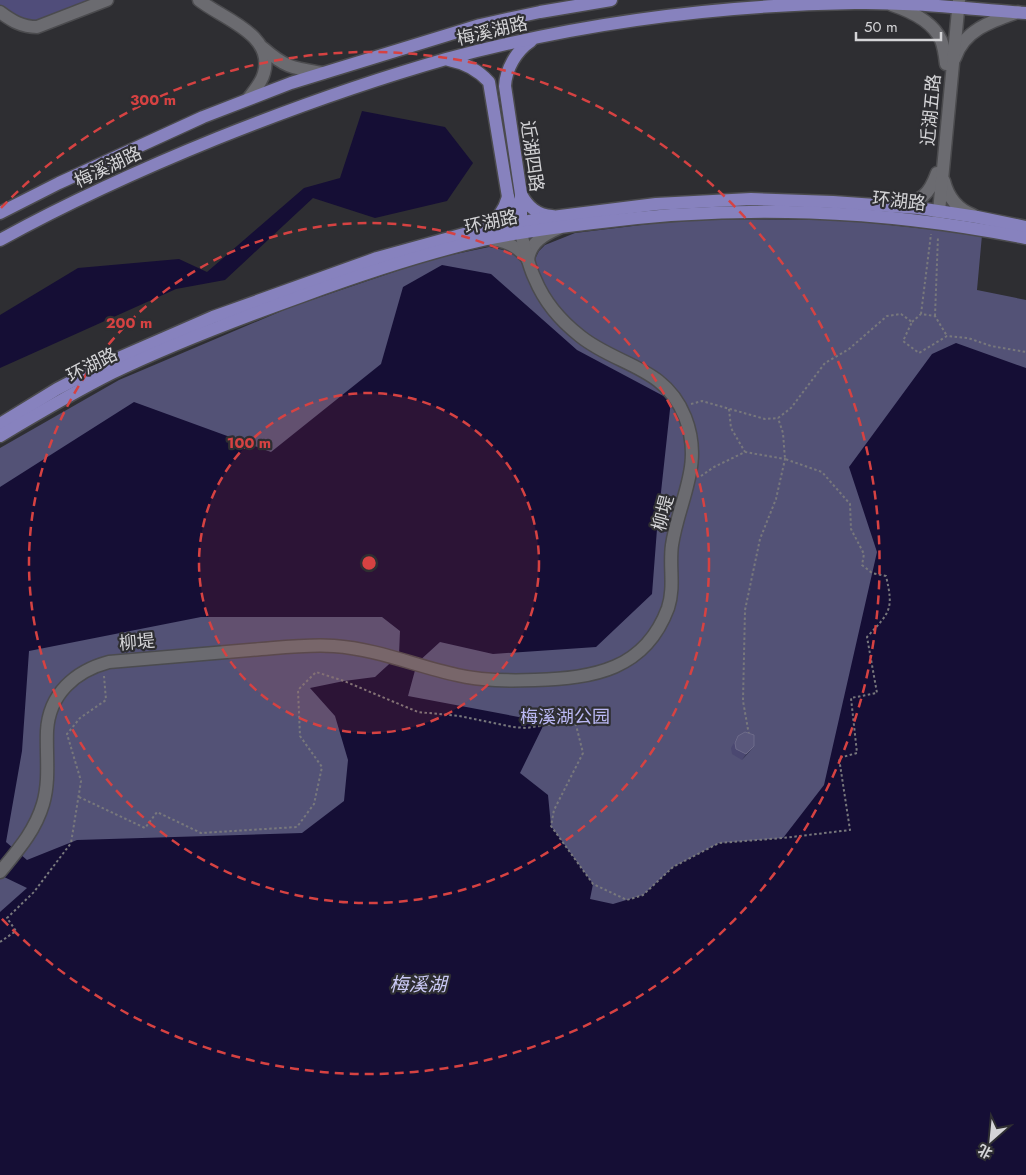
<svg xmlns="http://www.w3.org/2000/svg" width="1026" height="1175" font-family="Jost,'Noto Sans SC',sans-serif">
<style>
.green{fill:#535276}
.forest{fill:#504d7a}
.water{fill:#150e35;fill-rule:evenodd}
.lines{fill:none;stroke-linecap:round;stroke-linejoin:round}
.minor-casing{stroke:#4b4b4e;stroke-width:15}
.major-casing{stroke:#4b4b4e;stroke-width:15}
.path{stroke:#78787c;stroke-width:2;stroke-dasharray:2.5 2.5;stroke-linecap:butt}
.minor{stroke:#6b6b70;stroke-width:12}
.major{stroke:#8782be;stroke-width:12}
.wall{fill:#4b4871}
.shaded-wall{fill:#393853}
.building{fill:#5a587c;stroke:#6d6b8a}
.ring{fill:none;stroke:#d64242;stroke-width:2.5;stroke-dasharray:9 6}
.labels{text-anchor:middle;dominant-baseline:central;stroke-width:4.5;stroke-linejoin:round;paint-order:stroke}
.street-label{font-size:18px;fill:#d4d4d7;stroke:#2e2e32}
.park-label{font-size:18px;fill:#bab8f3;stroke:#2e2e32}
.water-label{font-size:19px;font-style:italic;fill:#cbcaf6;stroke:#2e2e32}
.centre{fill:#d64242;stroke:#2e2e32;stroke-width:2.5}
.ring-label{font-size:15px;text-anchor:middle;font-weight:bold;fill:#d64242;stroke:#2e2e32;stroke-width:4.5;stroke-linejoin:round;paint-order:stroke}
</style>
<rect width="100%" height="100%" fill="#2e2e32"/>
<polygon class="green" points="691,219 844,220 982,235 977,290 1026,300 1026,1175 0,1175 0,448 119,380 291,307 432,259 489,247 508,251 523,261 535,259 539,251 545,245 575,233"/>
<polygon class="forest" points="0,0 92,0 50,17 29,23 0,6"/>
<g class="water">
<polygon points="362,111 445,127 473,163 447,201 375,218 313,198 225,280 176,289 0,368 0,315 78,268 179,259 207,272 304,188 340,178"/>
<path d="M442,265L491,274L577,350L671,400L657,529L652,594L596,647L493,654L440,642L417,663L408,696L545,722L520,773L548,795L551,826L593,884L590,899L613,904L643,895L673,867L719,843L783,838L824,785L877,552L849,467L932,354L956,343L1026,368V1175H0V912L27,888L0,875V487L134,402L271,452L381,364L403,287ZM201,617H382L400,631L399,655L375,677L344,681L310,688L335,716L348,760L344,801L302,833L77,840L27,860L6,842L22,751L29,651Z"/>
</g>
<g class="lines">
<defs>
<g id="minor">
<path d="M199,0C221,18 275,34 264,73C262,82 254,91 248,99"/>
<path d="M892,5C910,11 933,22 941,40C944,47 945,56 946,64"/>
<path d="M0,12C12,21 22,27 37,27L107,0"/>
<path d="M263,48C286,68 293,68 323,73"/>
<path d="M955,58C964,30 992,21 1018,12"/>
<path d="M944,181C948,197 957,209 973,215"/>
<path d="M898,205C921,202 929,195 937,173"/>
<polyline points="938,222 959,0"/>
<path d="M488,239C504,240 516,245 527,258"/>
<path d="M528,260C530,242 545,234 559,228"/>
<path d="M0,872C18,850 35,831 43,804C50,780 46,756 47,731C49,694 75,671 109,662C156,658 203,654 250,650C278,648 307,644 334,646C377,649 416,666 457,675C483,681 508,681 535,680C594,678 645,670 668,608C675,587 669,566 672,545C679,499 704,465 685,417C665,366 617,366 580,336C561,321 544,301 535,279C528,265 525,248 521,233"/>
</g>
<g id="major">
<path d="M449,60C465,63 478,70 489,82L508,197L518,227"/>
<path d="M521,194C528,207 537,215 552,216"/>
<polyline points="0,213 59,183 203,117 291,83 480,25 540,12 611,0"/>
<path d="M485,228C497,221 504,211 508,197"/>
<path d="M521,228V194L505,86C506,69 516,51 531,41"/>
<path d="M0,240C71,201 144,168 218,138C293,108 369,81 446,59C579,23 718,5 855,3C912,2 969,9 1026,13"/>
<polyline points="0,424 57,389 105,364 213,317 377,258 482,229 552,217 656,204 751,199 833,202 918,208 977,217 1026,227"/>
<path d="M0,436C37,414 74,392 112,373C174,343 238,319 302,296C362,274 424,253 487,239C521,232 558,227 593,223C740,204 880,209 1026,238"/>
</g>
</defs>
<use href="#minor" class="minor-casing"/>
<use href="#major" class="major-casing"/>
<g class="path">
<polyline points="921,314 931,234"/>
<polyline points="935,316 938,236"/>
<polyline points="912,322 921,314 935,316 947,336"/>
<polyline points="691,404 702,401 765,419 778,418 791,408 825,363 849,349 887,316 901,314 912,322 903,341 919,353 947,336 968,338 991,346 1026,352"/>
<polyline points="729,409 731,428 745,452"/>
<polyline points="701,476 714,467 745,452 785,459 776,499 760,539 745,610 743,701 749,735"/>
<path d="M79,797L145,828L157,812L201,833L297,827L314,804L322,767L300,736L298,690L316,672L344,681L418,712L459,716L513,727L526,728L575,721L583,753L554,810L551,826L593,884L627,900L643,895L673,867L719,843L783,838L850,830L839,758L857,753L851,698L877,693L867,637C890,612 894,610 886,576L872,573L862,565L864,554L851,529L850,504L822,472L785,459L783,433L778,418"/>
<polyline points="0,942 16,931 7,918 34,892 71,843 81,781 67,734 80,718 106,700 104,676"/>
</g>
<use href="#minor" class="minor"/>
<use href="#major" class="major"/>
</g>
<polygon class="wall" points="738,736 750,751 742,760 732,754 731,748"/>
<polygon class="shaded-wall" points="754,746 750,751 742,760 746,754"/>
<polygon class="building" points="745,732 754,735 754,746 746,754 736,749 735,743 738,736"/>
<circle cx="369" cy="563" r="170" fill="#d64242" fill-opacity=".12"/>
<g class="ring">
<circle cx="369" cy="563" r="170"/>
<circle cx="369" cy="563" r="340"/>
<path d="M1 208A511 511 0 1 1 1 918"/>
</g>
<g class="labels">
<g class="street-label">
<text transform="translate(492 31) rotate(-13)">梅溪湖路</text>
<text transform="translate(931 110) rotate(-85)">近湖五路</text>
<text transform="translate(532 156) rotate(82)">近湖四路</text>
<text transform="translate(108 167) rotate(-25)">梅溪湖路</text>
<text transform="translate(899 201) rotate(6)">环湖路</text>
<text transform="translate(491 222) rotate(-12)">环湖路</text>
<text transform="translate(92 365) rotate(-27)">环湖路</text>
<text transform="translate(663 513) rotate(-75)">柳堤</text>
<text transform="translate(137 642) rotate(-5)">柳堤</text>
</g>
<g class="park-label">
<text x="565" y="717">梅溪湖公园</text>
</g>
<g class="water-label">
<text x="418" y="984">梅溪湖</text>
</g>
</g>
<circle cx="369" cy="563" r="8" class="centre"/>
<g class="ring-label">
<text x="153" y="105">300 m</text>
<text x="129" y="328">200 m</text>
<text x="249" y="448">100 m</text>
</g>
<g transform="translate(991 1140) rotate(207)" stroke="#2e2e32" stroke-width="4" paint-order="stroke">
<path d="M0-4L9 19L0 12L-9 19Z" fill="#d4d4d7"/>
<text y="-8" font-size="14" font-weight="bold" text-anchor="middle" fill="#d4d4d7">北</text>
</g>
<path d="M856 32v8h85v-8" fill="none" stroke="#d4d4d7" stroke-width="2.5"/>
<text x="864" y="32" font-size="15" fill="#d4d4d7" stroke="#2e2e32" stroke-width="4" paint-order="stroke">50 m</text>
</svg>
